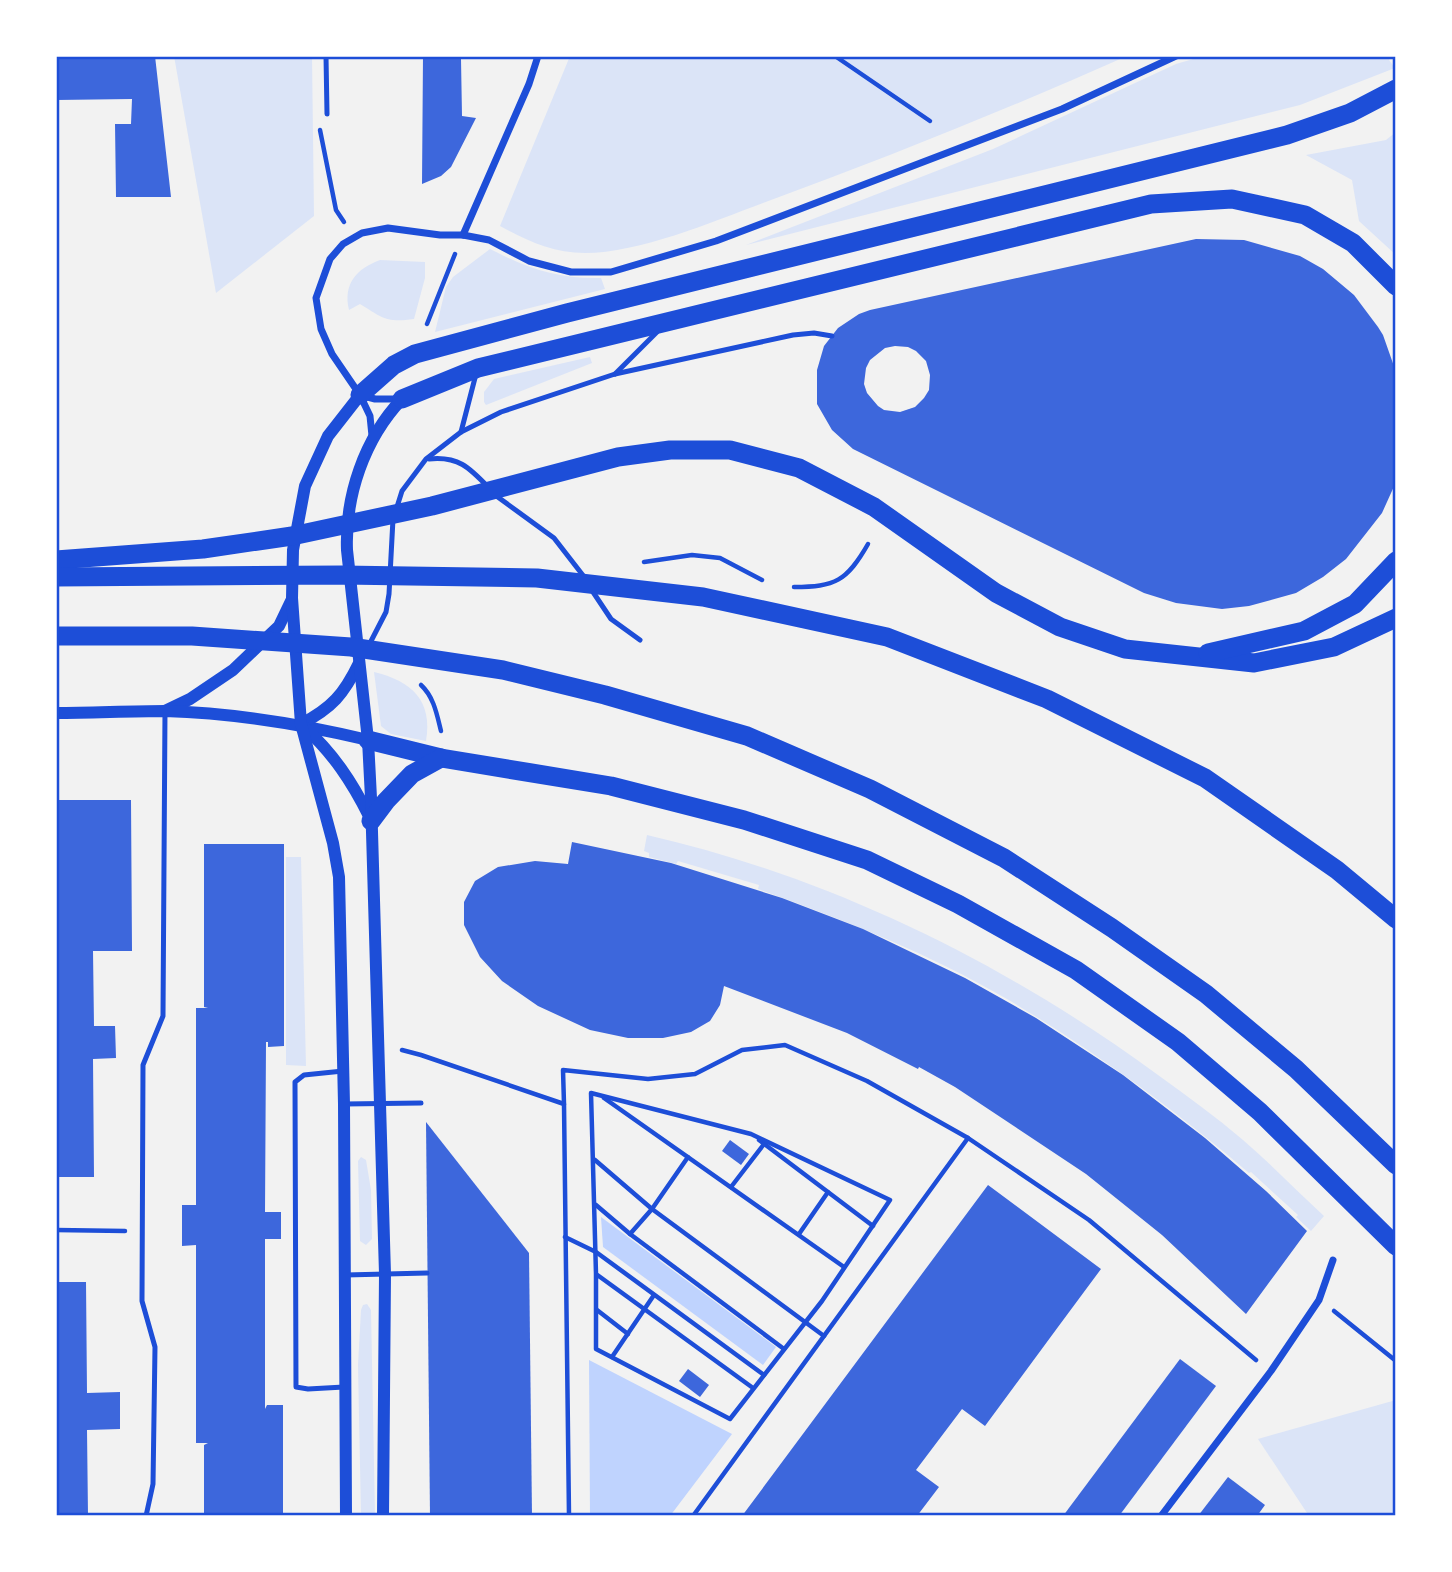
<svg xmlns="http://www.w3.org/2000/svg" width="1452" height="1572" font-family="Ubuntu,sans-serif">
<style>
.green{fill:#dbe4f7}
.water{fill:#bfd3fe}
.building{fill:#3d67dc;fill-rule:evenodd}
.lines{fill:none;stroke-linecap:round;stroke-linejoin:round}
.path{stroke:#1d4ed8;stroke-width:4.5}
.service{stroke:#1d4ed8;stroke-width:5}
.minor{stroke:#1d4ed8;stroke-width:7}
.tertiary{stroke:#1d4ed8;stroke-width:12}
.trunk{stroke:#1d4ed8;stroke-width:19}
.neatline{fill:none;stroke:#1d4ed8;stroke-width:2.5}
</style>
<rect width="100%" height="100%" fill="#f2f2f2"/>
<g class="green">
<polygon points="174,56 312,56 314,216 216,293"/>
<path d="M570,56H1127C1008,109 886,158 763,203C712,222 639,253 585,253C553,253 528,241 500,226Z"/>
<polygon points="1204,56 1392,56 1389,60 1395,68 1300,105 746,245 993,149 1176,64"/>
<polygon points="1396,132 1396,255 1359,221 1352,180 1306,155 1386,140"/>
<path d="M490,249C529,269 557,279 601,278L605,289L435,332L446,287L453,277Z"/>
<path d="M380,260L425,262V278L414,319C386,323 383,318 360,304L349,310C343,284 356,269 380,260Z"/>
<polygon points="590,357 592,363 486,405 484,402 484,392 494,379"/>
<path d="M374,672C411,681 433,700 426,741L391,734L381,726Z"/>
<path d="M647,835C831,877 1007,964 1158,1075C1187,1096 1216,1117 1243,1140C1271,1164 1297,1191 1324,1216L1311,1231L1296,1217L1298,1215L1251,1172L1249,1173C1173,1108 1093,1050 1007,999C928,953 844,920 758,889L759,885L678,861L676,864L649,857V853L644,851Z"/>
<polygon points="286,857 301,857 306,1066 286,1065"/>
<polygon points="361,1157 366,1160 371,1190 372,1239 366,1245 360,1241 358,1161"/>
<polygon points="367,1304 371,1310 375,1516 361,1516 358,1365 361,1310 363,1305"/>
<polygon points="1396,1400 1396,1516 1309,1516 1258,1439"/>
</g>
<g class="water">
<polygon points="601,1217 776,1347 763,1365 603,1247"/>
<polygon points="589,1360 732,1434 670,1516 590,1516"/>
</g>
<g class="building">
<polygon points="56,56 155,56 171,197 116,197 115,124 131,124 132,99 56,100"/>
<polygon points="423,56 484,56 484,59 461,59 462,116 476,118 451,167 441,176 422,184"/>
<path d="M1196,239L1244,240L1300,256L1323,269L1354,295L1378,327L1383,335L1396,372V482L1382,513L1346,559L1323,577L1296,593L1249,606L1222,609L1176,603L1144,593L853,449L832,430L817,404V370L824,346L838,328L859,314L870,310ZM895,346L908,347L916,351L926,361L930,375L929,390L924,398L915,407L900,412L884,410L878,406L867,393L864,384L866,368L870,360L885,348Z"/>
<polygon points="56,800 131,800 132,951 93,951 94,1026 115,1026 116,1058 93,1059 94,1177 56,1177"/>
<polygon points="572,842 671,863 782,898 863,929 965,978 1036,1018 1123,1075 1205,1138 1266,1191 1307,1231 1246,1314 1162,1235 1086,1174 955,1087 919,1067 918,1069 847,1033 724,986 720,1005 710,1021 691,1032 663,1038 628,1038 590,1030 538,1006 502,981 480,957 464,925 464,902 475,881 498,867 535,861 568,864"/>
<polygon points="204,844 284,844 284,1046 268,1047 268,1042 266,1042 265,1212 281,1212 281,1239 265,1239 265,1409 267,1405 283,1405 283,1516 204,1516 204,1445 208,1443 196,1443 196,1245 182,1246 182,1205 196,1205 196,1008 208,1008 204,1007"/>
<polygon points="426,1122 529,1253 532,1516 430,1516"/>
<polygon points="730,1140 749,1154 741,1165 722,1151"/>
<polygon points="988,1185 1101,1269 1058,1327 985,1426 962,1409 916,1470 939,1487 917,1516 742,1516"/>
<polygon points="56,1282 86,1282 87,1393 120,1392 120,1429 87,1430 88,1516 56,1516"/>
<polygon points="1180,1359 1216,1386 1119,1516 1063,1516"/>
<polygon points="688,1369 709,1385 700,1397 679,1381"/>
<polygon points="1228,1477 1265,1505 1257,1516 1198,1516"/>
</g>
<g class="lines">
<g class="path">
<polyline points="835,56 930,121"/>
<polyline points="320,130 336,210 344,222"/>
<polyline points="427,324 455,254"/>
<polyline points="644,562 692,555 720,558 762,580"/>
<path d="M794,587C835,587 847,581 868,544"/>
<path d="M421,685C434,697 437,715 441,731"/>
<polyline points="402,1050 421,1055 564,1104 563,1070 648,1079 695,1074 742,1050 785,1045 867,1081 968,1138 1089,1220 1256,1360"/>
<polyline points="604,1098 844,1267"/>
<polyline points="564,1104 569,1516"/>
<polyline points="759,1140 873,1226"/>
<polyline points="595,1160 652,1209 824,1336"/>
<polyline points="731,1187 764,1144"/>
<polyline points="596,1205 630,1234 784,1349"/>
<polyline points="56,1230 125,1231"/>
<polyline points="630,1234 652,1209 688,1157"/>
<polyline points="799,1234 828,1192"/>
<polyline points="565,1237 596,1252 764,1375"/>
<polyline points="596,1274 591,1093 751,1134 890,1200 822,1301 730,1419 596,1349 596,1274 753,1388"/>
<polyline points="597,1310 628,1334"/>
<polyline points="1334,1311 1396,1361"/>
<polyline points="612,1357 654,1295"/>
<polyline points="693,1516 968,1138"/>
</g>
<g class="service">
<polyline points="326,56 327,114"/>
<polyline points="615,374 657,332"/>
<polyline points="461,432 476,374"/>
<path d="M429,459C458,456 469,467 489,488"/>
<polyline points="495,495 554,538 585,578"/>
<polyline points="396,510 402,491 426,459 461,432 501,412 615,374 793,335 814,333 832,336"/>
<polyline points="591,589 611,619 640,640"/>
<polyline points="369,645 386,612 389,594 393,519"/>
<polyline points="343,1071 304,1075 295,1082 296,1387 308,1389 344,1387"/>
<polyline points="344,1104 421,1103"/>
<polyline points="345,1275 427,1273"/>
<polyline points="146,1516 153,1484 155,1347 142,1301 143,1065 163,1016 165,711"/>
</g>
<g class="minor">
<polyline points="463,235 529,84 538,56"/>
<polyline points="364,396 375,399 401,399"/>
<polyline points="372,436 370,416 360,395 332,354 321,329 316,298 330,259 343,244 362,233 388,228 440,235 463,235 489,240 529,261 571,272 611,272 716,241 1062,109 1176,56"/>
<polyline points="1161,1516 1271,1371 1319,1300 1333,1260"/>
</g>
<g class="tertiary">
<polyline points="165,711 190,699 233,670 279,626 291,601"/>
<path d="M56,713C92,713 128,711 165,711C234,713 301,724 368,740"/>
<path d="M301,724C332,708 344,694 359,663"/>
<path d="M304,727C333,753 352,782 369,816"/>
<polyline points="346,1516 344,1104 339,877 333,843 301,724 292,598 293,550 305,486 328,436 360,395"/>
<path d="M383,1516L385,1274L371,798L368,740L347,550C345,496 364,439 402,399"/>
</g>
<g class="trunk">
<polyline points="360,395 394,365 415,354 567,313 1287,135 1350,113 1396,89"/>
<polyline points="402,399 478,368 1151,204 1232,199 1305,215 1353,243 1396,286"/>
<polyline points="56,560 203,549 292,536 432,506 618,457 670,450 730,450 799,468 874,507 996,593 1060,627 1125,649 1254,663 1334,647 1396,618"/>
<polyline points="56,577 342,575 537,578 703,597 887,637 1047,699 1205,778 1337,870 1396,919"/>
<polyline points="56,636 192,636 351,647 503,670 605,695 747,736 870,789 1004,858 1112,928 1206,994 1296,1069 1396,1165"/>
<polyline points="1208,653 1304,631 1355,604 1396,561"/>
<polyline points="368,740 441,758 611,786 744,820 867,860 958,904 1076,970 1178,1042 1260,1112 1396,1246"/>
<polyline points="371,821 386,801 412,774 441,758"/>
</g>
</g>
<rect width="1452" height="1572" fill="none" stroke="#ffffff" stroke-width="116"/>
<rect x="58" y="58" width="1336" height="1456" class="neatline"/>
</svg>
